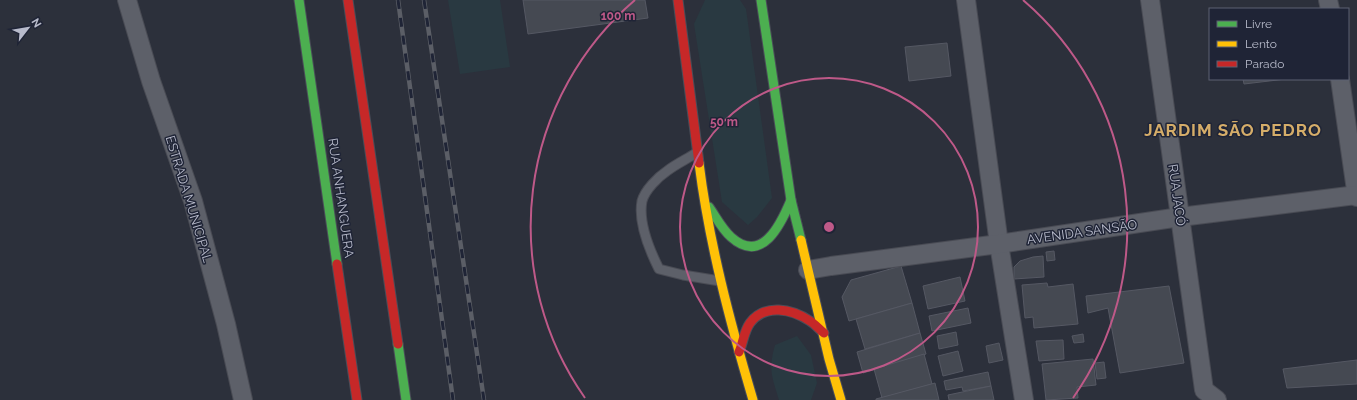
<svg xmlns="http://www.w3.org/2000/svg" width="1357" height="400" font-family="Raleway,sans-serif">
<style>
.green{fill:#293941}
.building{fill:#454952;stroke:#555863}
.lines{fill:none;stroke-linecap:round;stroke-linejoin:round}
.lane-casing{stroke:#494b54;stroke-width:11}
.street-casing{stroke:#494b54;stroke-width:20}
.fast-casing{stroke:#4a4d58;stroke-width:11}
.slow-casing{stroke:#4a4d58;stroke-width:11}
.jam-casing{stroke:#4a4d58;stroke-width:11}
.lane{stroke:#5d6069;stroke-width:9}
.street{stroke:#5d6069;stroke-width:18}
.fast{stroke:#4caf50;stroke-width:9}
.slow{stroke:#ffc107;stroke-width:9}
.jam{stroke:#c62828;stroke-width:9}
.rail-casing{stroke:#5b5e66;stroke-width:4.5}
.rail{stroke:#1f2436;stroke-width:3;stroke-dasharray:9;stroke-linecap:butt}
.ring{fill:none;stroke:#be5988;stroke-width:2}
.labels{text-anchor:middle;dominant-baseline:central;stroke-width:3;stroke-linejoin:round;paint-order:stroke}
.street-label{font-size:13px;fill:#b8bbcb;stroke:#1f2436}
.district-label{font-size:17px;font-weight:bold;letter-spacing:1px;fill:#d5ad69;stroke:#1f2436}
.centre{fill:#be5988;stroke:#1f2436;stroke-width:2}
.ring-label{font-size:12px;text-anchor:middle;font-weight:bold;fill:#be5988;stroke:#1f2436;stroke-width:3;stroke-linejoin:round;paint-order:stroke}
</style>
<rect width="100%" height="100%" fill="#2c303b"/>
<g class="green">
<polygon points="448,0 500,0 510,67 460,74"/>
<polygon points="705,0 740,0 746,9 772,198 757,217 748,225 722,202 694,24"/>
<path d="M797,336L811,355L817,383L811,400H779C772,376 768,370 775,345Z"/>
</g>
<g class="building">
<polygon points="523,0 645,0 648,18 528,34"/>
<polygon points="947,43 951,76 909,81 905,47"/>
<polygon points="1243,79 1286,79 1244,84"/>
<polygon points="1054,251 1055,260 1047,261 1046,252"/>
<polygon points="1043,256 1044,277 1014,279 1014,267 1020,261 1033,257"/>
<polygon points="901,266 912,303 849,321 842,297 851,280"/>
<polygon points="960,277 965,301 928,309 923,286"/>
<polygon points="1047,283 1048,287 1073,284 1078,324 1034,328 1033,317 1025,318 1022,285"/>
<polygon points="1169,286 1184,363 1120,373 1108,308 1088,313 1086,296"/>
<polygon points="912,303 920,333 865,349 856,319"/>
<polygon points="968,308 971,323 932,331 929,316"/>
<polygon points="956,332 958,345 939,349 937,336"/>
<polygon points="920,333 926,354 863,373 857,352"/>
<polygon points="1083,334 1084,342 1074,343 1072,336"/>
<polygon points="1063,340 1064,359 1039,361 1036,341"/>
<polygon points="999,343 1003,360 989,363 986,346"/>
<polygon points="958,351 963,371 943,376 938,356"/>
<polygon points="924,354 932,384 882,398 874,369"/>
<polygon points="1093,359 1096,385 1077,387 1078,398 1046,400 1042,364"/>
<polygon points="1357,360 1357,384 1287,388 1283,369"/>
<polygon points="1104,362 1106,378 1097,379 1095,363"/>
<polygon points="988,372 991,386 963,391 962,387 946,390 944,381"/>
<polygon points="935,383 939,400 876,400 876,399"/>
<polygon points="991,386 994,400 949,400 948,395"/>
</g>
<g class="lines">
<defs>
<path id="lane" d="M696,153C687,159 676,164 667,171C658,177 645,190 642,201C638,222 650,251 659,269L683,275L720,281"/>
<g id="street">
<polyline points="127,0 151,81 193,201 226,324 243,400"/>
<polyline points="966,0 999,244 1024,400"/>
<polyline points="1150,0 1204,390 1217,400"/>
<polyline points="1328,0 1330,9"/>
<polyline points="1340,79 1357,197"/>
<polyline points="808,270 831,266 999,244 1180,217 1357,195"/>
</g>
<g id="fast">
<polyline points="299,0 337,264"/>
<polyline points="761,0 791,200 801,240"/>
<path d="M709,207C716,217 722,229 731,237C762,265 781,224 791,200"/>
<polyline points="398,344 406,400"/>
</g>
<g id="slow">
<path d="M699,163C709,243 730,322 753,400"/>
<polyline points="801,240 829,359 841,400"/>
</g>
<g id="jam">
<polyline points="348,0 398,344"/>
<polyline points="678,0 699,163"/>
<polyline points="337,264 357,400"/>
<path d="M739,352C743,343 744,331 750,323C765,303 792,309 810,321C815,324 819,329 824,333"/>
</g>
</defs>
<use href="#lane" class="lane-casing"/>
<use href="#street" class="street-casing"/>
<use href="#fast" class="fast-casing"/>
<use href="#slow" class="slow-casing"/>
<use href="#jam" class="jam-casing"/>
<use href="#lane" class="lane"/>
<use href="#street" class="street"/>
<use href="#fast" class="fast"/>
<use href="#slow" class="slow"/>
<use href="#jam" class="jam"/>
<defs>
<g id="rail">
<polyline points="398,0 453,400"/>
<polyline points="424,0 484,400"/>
</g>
</defs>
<use href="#rail" class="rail-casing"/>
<use href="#rail" class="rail"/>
</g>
<g class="ring">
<circle cx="829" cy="227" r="149"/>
<path d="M585 398A298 298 0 0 1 635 0M1023 0A298 298 0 0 1 1073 398"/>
</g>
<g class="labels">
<g class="street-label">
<text transform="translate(1177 195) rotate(82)">RUA JACÓ</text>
<text transform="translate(341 198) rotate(82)">RUA ANHANGUERA</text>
<text transform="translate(189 199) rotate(73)">ESTRADA MUNICIPAL</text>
<text transform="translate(1082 232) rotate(-8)">AVENIDA SANSÃO</text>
</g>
<g class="district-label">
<text x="1233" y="130">JARDIM SÃO PEDRO</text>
</g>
</g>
<circle cx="829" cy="227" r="6" class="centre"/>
<g class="ring-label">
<text x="618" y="20">100 m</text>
<text x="724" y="126">50 m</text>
</g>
<rect x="1209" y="8" width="140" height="72" fill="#1f2436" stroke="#5c6072"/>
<rect x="1217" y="21" width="20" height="6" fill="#4caf50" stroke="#5c6072"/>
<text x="1245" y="28" font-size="12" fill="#b8bbcb">Livre</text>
<rect x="1217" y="41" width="20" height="6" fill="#ffc107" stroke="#5c6072"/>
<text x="1245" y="48" font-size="12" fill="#b8bbcb">Lento</text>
<rect x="1217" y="61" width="20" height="6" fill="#c62828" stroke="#5c6072"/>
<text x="1245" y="68" font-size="12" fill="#b8bbcb">Parado</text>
<g transform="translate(28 28) rotate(59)" stroke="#1f2436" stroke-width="3" paint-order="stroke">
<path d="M0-3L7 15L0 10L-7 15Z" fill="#b8bbcb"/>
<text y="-6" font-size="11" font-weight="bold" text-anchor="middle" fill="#b8bbcb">N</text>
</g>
</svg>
